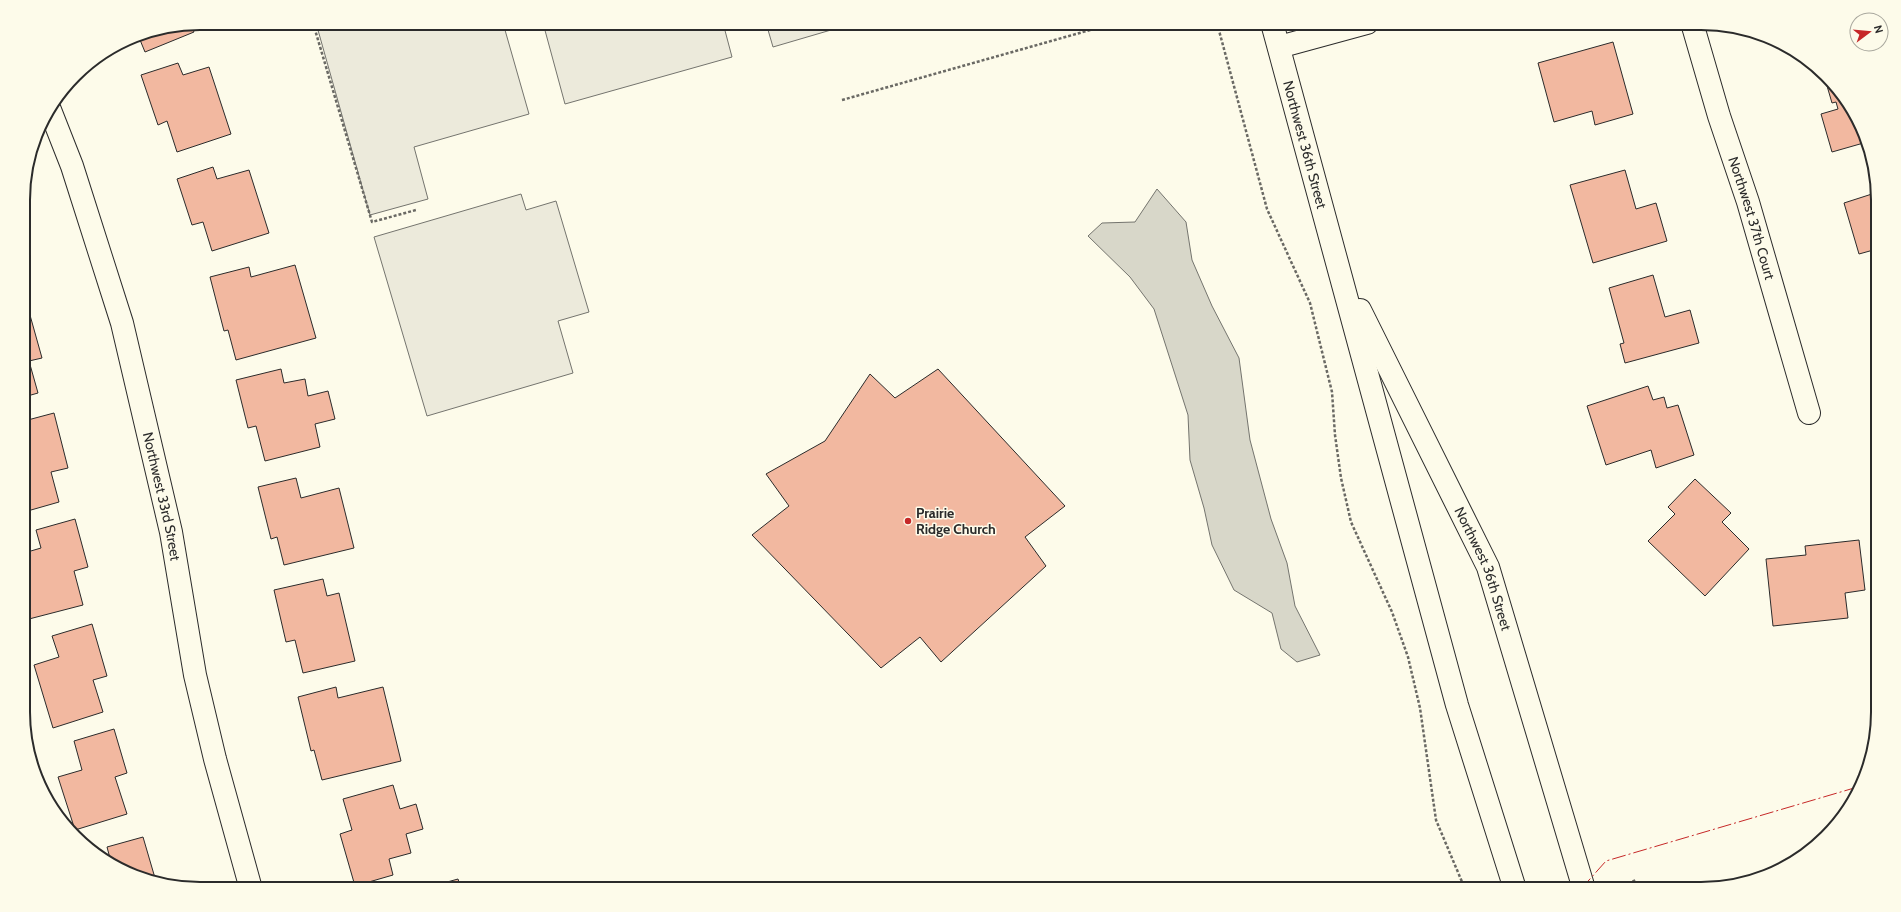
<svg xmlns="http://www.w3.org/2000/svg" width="1901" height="912" font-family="Cabin,sans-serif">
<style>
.parking{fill:#eceadb;stroke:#74746e}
.water{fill:#d8d7c9;stroke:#74746e}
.building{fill:#f2b8a0;stroke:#2b2b2b}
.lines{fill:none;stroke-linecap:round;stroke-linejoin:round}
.street-casing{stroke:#2b2b2b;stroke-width:24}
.secondary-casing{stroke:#2b2b2b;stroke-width:24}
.path{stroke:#6a6964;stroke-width:2.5;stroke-dasharray:3 2;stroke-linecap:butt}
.street{stroke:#fdfbea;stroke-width:22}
.secondary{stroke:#fdfbea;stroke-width:22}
.power{stroke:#c62828;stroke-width:1;stroke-dasharray:14 3 2 3;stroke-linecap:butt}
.poi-dot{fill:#c62828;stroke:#fdfbea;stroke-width:1.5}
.labels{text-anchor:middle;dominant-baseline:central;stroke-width:3;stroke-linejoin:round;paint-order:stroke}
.street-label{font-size:14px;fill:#2b2b2b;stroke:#fdfbea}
.poi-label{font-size:14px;font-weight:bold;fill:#2b2b2b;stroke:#fdfbea;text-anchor:start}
.rim{fill:none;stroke:#2b2b2b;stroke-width:2}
</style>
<rect width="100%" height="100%" fill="#fdfbea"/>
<g class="parking">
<polygon points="316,23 503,23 529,114 414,147 428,199 370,215"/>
<polygon points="543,23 723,23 732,57 565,104"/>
<polygon points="766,23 829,23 831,30 773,47"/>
<polygon points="521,194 526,210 556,201 589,312 558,321 573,373 427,416 374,237"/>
</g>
<polygon class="water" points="1157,189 1186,222 1192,260 1212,306 1239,358 1250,440 1271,519 1287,563 1295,606 1320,655 1297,662 1281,649 1272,613 1234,590 1212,545 1204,508 1190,460 1188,415 1154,309 1130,277 1088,236 1102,223 1135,222"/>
<g class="building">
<polygon points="191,25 194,32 145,52 138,35"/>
<polygon points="1613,42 1633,114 1595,125 1592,111 1554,122 1538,63"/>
<polygon points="178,63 183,75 209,67 231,134 177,152 167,121 158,125 141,75"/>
<polygon points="1825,79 1841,93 1865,133 1867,142 1832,152 1821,114 1838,109 1836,102 1832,103"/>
<polygon points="1873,165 1877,177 1877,249 1859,254 1844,203 1875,193 1868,167"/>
<polygon points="213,167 217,179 249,170 269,233 212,251 203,222 192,225 177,179"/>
<polygon points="1625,170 1636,209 1656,203 1667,241 1593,263 1570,185"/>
<polygon points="295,265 316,338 236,360 228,330 224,331 210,277 249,267 251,277"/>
<polygon points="1653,275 1665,317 1690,310 1699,343 1625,363 1620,344 1624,343 1609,288"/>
<polygon points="28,308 42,358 29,361 38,393 24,397 24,309"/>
<polygon points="281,369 284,383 305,379 308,396 328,391 335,419 315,424 320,447 265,461 256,426 248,428 236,380"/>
<polygon points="938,369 1065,506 1025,537 1046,566 941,662 920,637 881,668 752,535 789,506 766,474 825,441 870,374 895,398"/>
<polygon points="1648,386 1653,400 1664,397 1667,408 1678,405 1694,455 1656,468 1651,450 1606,465 1587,406"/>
<polygon points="54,413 68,468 51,472 59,502 24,512 24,421"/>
<polygon points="296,478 301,498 339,488 354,548 284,565 277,537 271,539 258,487"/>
<polygon points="1695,479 1731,513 1722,522 1749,549 1705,596 1648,541 1675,514 1668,507"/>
<polygon points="75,519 88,567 74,571 83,605 29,619 24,601 24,553 41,548 36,530"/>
<polygon points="1859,540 1865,590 1845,593 1848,618 1773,626 1766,559 1806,555 1805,546"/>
<polygon points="323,579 327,596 339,593 355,661 303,673 295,640 286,642 274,590"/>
<polygon points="92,624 107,676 93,680 103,712 53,728 34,665 59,657 52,636"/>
<polygon points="336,687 338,698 383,687 401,761 322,780 314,750 311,751 298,697"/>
<polygon points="114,729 127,773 115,777 127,814 75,830 58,777 82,770 74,741"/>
<polygon points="393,785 400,809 416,804 423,829 406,834 411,853 389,859 393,875 355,886 340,834 352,830 343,799"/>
<polygon points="143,837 155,878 122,871 111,862 107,847"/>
<polygon points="458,879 461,889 422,889"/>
</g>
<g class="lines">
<defs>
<g id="street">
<path id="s1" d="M1692,23L1719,116L1748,202L1809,413"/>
<polyline points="1279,47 1367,23"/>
<path id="s2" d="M50,110L72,166L122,323L171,532L195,675L215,759L251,889"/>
</g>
<g id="secondary">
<path id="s3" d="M1272,23L1457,705L1515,889"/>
<path id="s4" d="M1360,310L1488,567L1584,889"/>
</g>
</defs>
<use href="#street" class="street-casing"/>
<use href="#secondary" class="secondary-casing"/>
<g class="path">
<polyline points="313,23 372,222 416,210"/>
<polyline points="1217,23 1267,209 1310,303 1332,392 1335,435 1341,478 1351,522 1392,612 1408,657 1420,708 1436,820 1465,889"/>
<polyline points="842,100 1115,23"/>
<polyline points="1614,889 1636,880"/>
<polyline points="1705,889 1787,865"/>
</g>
<use href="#street" class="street"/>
<use href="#secondary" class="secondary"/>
<polyline class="power" points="1581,889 1606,861 1861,786"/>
</g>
<circle class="poi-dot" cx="908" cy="521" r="4"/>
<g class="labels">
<g class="street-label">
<text stroke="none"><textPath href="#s3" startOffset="126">Northwest 36th Street</textPath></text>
<text stroke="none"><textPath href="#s1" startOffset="204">Northwest 37th Court</textPath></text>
<text stroke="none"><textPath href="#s2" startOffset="403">Northwest 33rd Street</textPath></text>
<text stroke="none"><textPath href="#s4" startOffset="287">Northwest 36th Street</textPath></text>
</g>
<g class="poi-label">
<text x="916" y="513">Prairie<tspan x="916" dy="16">Ridge Church</tspan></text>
</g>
</g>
<path d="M0 0H1901V912H0ZM200 30H1701A170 170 0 0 1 1871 200V712A170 170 0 0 1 1701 882H200A170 170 0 0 1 30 712V200A170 170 0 0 1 200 30Z" fill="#fdfbea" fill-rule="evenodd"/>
<path class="rim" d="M200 30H1701A170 170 0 0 1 1871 200V712A170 170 0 0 1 1701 882H200A170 170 0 0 1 30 712V200A170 170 0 0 1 200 30Z"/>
<g transform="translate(1869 32) rotate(74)"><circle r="19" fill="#fdfbea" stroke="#a9a89e"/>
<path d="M0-3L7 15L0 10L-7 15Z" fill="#c62828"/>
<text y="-6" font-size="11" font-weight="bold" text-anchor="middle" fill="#2b2b2b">N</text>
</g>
</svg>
